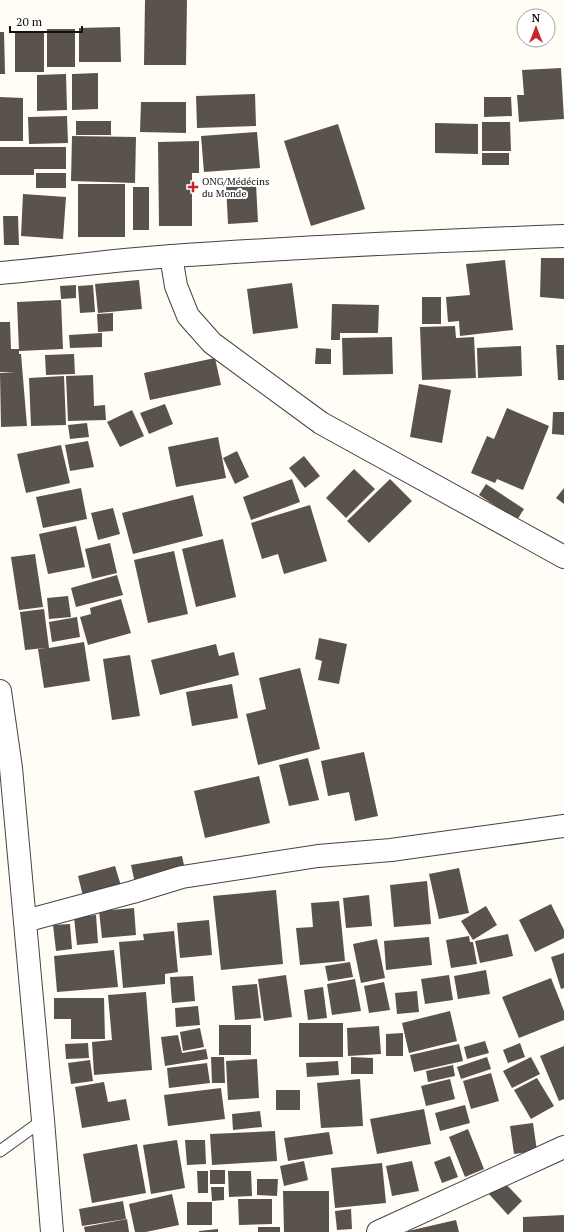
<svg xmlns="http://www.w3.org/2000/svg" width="564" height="1232" font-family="'PT Serif',serif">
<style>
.building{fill:#5a524d}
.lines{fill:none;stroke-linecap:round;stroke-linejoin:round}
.service-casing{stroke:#444;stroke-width:13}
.minor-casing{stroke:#444;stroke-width:24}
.tertiary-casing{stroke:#444;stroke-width:24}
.service{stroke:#fff;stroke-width:11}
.minor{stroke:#fff;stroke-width:22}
.tertiary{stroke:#fff;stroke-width:22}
.poi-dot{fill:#c4262e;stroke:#fff;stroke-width:1.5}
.labels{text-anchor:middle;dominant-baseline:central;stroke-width:4;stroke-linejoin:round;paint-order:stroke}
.poi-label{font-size:10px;fill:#111;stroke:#fff;text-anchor:start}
</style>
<rect width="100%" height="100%" fill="#fffdf5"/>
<g class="building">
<polygon points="145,0 187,0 186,65 144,65"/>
<polygon points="120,27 121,62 79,62 79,28"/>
<rect x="47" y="29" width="28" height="38"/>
<rect x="15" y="31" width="29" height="41"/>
<polygon points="0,32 4,32 5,74 0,74"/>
<polygon points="561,68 564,119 519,122 517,95 524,95 522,70"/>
<polygon points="98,73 98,109 72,110 72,74"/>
<polygon points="66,74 67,110 37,111 37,75"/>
<polygon points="255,94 256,126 197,128 196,96"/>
<polygon points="0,97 23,98 23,141 0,141"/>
<polygon points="484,97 511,97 512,116 484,117"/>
<polygon points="141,102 186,102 186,133 140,132"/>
<polygon points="67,116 68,143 29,144 28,117"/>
<rect x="76" y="121" width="35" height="14"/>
<polygon points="482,122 510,122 511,151 482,151"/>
<polygon points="435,123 478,124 478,154 435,153"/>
<polygon points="338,124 365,209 311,226 284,141"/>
<polygon points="257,132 260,168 204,172 201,136"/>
<polygon points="72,136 136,137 135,183 71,181"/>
<polygon points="199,141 199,173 192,173 192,226 159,226 158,142"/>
<polygon points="0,147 66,147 66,169 34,169 34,175 0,175"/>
<rect x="482" y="153" width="27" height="12"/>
<rect x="36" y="173" width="30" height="15"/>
<rect x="78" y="184" width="47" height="53"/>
<polygon points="256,184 258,222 228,224 226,185"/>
<rect x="133" y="187" width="16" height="43"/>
<polygon points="23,194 66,197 63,239 21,236"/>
<polygon points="3,216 18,216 19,245 4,245"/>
<polygon points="541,258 564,258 564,299 540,297"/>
<polygon points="505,260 513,330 460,336 459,321 448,322 446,297 470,295 466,264"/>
<polygon points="139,280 142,309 98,313 95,284"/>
<polygon points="292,283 298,328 253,334 247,289"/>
<polygon points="76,285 76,298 61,299 60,286"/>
<polygon points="93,285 95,312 80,313 78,286"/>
<rect x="422" y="297" width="19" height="27"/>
<polygon points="61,300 63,349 19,351 17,302"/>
<polygon points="332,304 379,305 378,333 340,333 340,340 331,340"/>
<polygon points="113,313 113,331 98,332 97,314"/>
<polygon points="0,322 10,322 11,349 19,349 19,354 21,354 27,426 1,427 0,373 15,372 0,372"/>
<polygon points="455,326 456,338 474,337 476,378 422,380 420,327"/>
<polygon points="102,333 102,347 70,348 69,335"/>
<polygon points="392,337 393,374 343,375 342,338"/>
<polygon points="556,345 564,345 564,380 558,380"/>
<polygon points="521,346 522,376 478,378 477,348"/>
<polygon points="316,348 331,349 331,364 315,364"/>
<polygon points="74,354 75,374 46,375 45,355"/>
<polygon points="215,358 221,385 150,400 144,373"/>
<polygon points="93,375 94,406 105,405 106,420 68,421 66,376"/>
<polygon points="64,376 66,425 31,426 29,378"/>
<polygon points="419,384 451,390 442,443 410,437"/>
<polygon points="165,404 173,424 149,434 140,413"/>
<polygon points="507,408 549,426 523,490 497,479 495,483 471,473 487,436 494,439"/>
<polygon points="132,410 144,436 120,447 107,422"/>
<polygon points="553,412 564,412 564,435 552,434"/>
<polygon points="87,423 89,437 70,439 68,425"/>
<polygon points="218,437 226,478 176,487 168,447"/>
<polygon points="88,441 94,467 70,471 65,445"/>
<polygon points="61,445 70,483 26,493 17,454"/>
<polygon points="237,451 249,477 235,484 223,458"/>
<polygon points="304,456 320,476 305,488 289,468"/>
<polygon points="354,469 375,489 346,518 326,498"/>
<polygon points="292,479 300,502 251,520 243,497"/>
<polygon points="390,479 412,501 369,543 347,521"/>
<polygon points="486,484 524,509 517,520 479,495"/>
<polygon points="81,488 87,519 43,528 36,497"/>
<polygon points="564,488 564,504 556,498"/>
<polygon points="193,495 203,536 133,554 122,513"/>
<polygon points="310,505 327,561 284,574 278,554 262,559 251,523"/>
<polygon points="113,508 120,534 98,540 91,513"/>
<polygon points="76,526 85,567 48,574 39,534"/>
<polygon points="223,539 236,597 196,607 182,549"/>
<polygon points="110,543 117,573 92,579 85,549"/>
<polygon points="174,551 188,614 148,623 134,560"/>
<polygon points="35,554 43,607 19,610 11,557"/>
<polygon points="117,575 123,595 76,607 71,588"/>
<polygon points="68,596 71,617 49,619 47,598"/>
<polygon points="121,599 131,633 88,645 80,617 91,614 90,608"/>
<polygon points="44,609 49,648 84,642 90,681 44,688 38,649 45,648 25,650 20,612"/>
<polygon points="77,617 80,637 52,642 49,622"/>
<polygon points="319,638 347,644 339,684 318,680 322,661 315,659"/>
<polygon points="216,644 219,656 234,652 239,675 160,695 151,660"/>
<polygon points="130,655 140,716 112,720 103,659"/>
<polygon points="300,668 320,749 258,765 246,714 266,709 259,678"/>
<polygon points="232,684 238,718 192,726 186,692"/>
<polygon points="364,752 378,816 355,821 349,792 328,796 321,761"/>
<polygon points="308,758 319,800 289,806 279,765"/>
<polygon points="259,776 270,823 205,838 194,791"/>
<polygon points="182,856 186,874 135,883 131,865"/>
<polygon points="115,866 122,889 84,900 78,876"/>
<polygon points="459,868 469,913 439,919 429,874"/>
<polygon points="427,881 431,924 394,927 390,885"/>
<polygon points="276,890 283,964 221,970 213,896"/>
<polygon points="369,895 372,926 346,928 343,898"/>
<polygon points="339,901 345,961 300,965 296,928 313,927 311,903"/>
<polygon points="551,904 564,930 564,938 535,952 519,920"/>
<polygon points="486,906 497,925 473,940 461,921"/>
<polygon points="134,908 136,935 102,938 99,911"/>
<polygon points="96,915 98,943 77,945 74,917"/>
<polygon points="209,920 212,955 180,958 177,923"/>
<polygon points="70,924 72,949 56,951 53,925"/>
<polygon points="174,931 178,972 165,974 165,984 123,988 119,942 144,940 143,934"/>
<polygon points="508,934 513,956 480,963 475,941"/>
<polygon points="469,936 470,942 473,942 477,964 451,968 446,940"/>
<polygon points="429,937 432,965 386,970 384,941"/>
<polygon points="377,939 385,978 361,983 353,944"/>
<polygon points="114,950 118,987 57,992 54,956"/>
<polygon points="564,953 564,988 561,989 551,957"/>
<polygon points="350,962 353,977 328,981 325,966"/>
<polygon points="486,970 490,994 458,999 454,976"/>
<polygon points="286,975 292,1017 264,1021 258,979"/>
<polygon points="449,975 453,1000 425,1004 421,979"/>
<polygon points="193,976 195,1001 172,1003 170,977"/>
<polygon points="551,978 564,1011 564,1020 519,1038 502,997"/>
<polygon points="355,979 361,1011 332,1015 327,984"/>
<polygon points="384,982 390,1010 369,1013 364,986"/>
<polygon points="257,984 261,1018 235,1020 232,986"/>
<polygon points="323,987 327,1018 308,1020 304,990"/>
<polygon points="417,991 419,1012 397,1014 395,993"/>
<polygon points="146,992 152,1070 94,1075 92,1042 112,1040 108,995"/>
<polygon points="54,998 104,998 105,1039 71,1039 71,1019 54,1019"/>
<polygon points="198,1006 200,1025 176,1027 175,1008"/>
<polygon points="450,1011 457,1041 409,1053 402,1023"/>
<rect x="299" y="1023" width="44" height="34"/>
<rect x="219" y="1025" width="32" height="30"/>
<polygon points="379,1026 381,1054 348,1056 347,1028"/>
<polygon points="200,1028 204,1047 183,1051 180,1032"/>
<polygon points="403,1033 403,1056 386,1056 386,1034"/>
<polygon points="178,1035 182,1053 206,1049 208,1059 165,1066 161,1037"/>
<polygon points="485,1041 489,1053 467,1059 464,1047"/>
<polygon points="88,1043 89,1058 66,1059 65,1044"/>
<polygon points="520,1043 525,1057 508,1063 503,1050"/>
<polygon points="459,1044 463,1061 414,1072 410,1055"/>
<polygon points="564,1046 564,1099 559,1101 540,1056"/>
<polygon points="211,1057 224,1057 225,1083 212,1083"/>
<polygon points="351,1057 373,1058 373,1074 351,1074"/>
<polygon points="487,1057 491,1069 461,1079 457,1067"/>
<polygon points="531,1057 540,1074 512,1088 503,1071"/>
<polygon points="257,1059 259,1098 228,1100 226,1061"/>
<polygon points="90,1060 93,1081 71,1084 68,1063"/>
<polygon points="338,1061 339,1075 307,1077 306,1063"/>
<polygon points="207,1063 210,1083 169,1088 167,1068"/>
<polygon points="453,1065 455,1076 428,1082 426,1071"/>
<polygon points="491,1073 499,1101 471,1109 463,1081"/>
<polygon points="537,1078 554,1106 531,1119 514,1090"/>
<polygon points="360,1079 363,1126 321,1128 317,1083"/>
<polygon points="450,1079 455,1099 426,1106 421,1086"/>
<polygon points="104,1082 108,1102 126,1099 130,1120 82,1128 75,1087"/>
<polygon points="221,1088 225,1119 168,1126 164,1095"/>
<rect x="276" y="1090" width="24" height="20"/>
<polygon points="465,1105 470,1123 440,1131 435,1113"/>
<polygon points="424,1109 431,1144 377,1154 370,1119"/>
<polygon points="260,1111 262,1127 233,1130 232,1114"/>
<polygon points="533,1123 537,1151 514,1154 510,1126"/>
<polygon points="468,1129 484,1169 465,1177 449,1137"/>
<polygon points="275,1131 277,1161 212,1165 210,1134"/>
<polygon points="329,1132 333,1154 288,1161 284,1138"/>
<polygon points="177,1140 185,1188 151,1194 143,1145"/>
<polygon points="185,1140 205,1140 206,1164 187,1165"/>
<polygon points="137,1144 146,1193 92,1203 83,1154"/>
<polygon points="450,1156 458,1177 442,1183 434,1162"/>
<polygon points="304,1161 308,1180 284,1186 280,1166"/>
<polygon points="412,1161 419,1191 392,1196 386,1166"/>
<polygon points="382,1163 386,1203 335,1208 331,1168"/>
<rect x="210" y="1170" width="15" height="14"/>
<polygon points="197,1171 208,1171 208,1193 198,1193"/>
<polygon points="228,1171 251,1171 252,1196 229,1197"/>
<polygon points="257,1179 278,1179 277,1196 257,1195"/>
<polygon points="502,1180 522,1201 508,1215 488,1193"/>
<polygon points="211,1187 224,1187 224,1200 212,1201"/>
<polygon points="283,1191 329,1191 329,1232 284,1232"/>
<polygon points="172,1194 179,1225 146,1232 135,1232 129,1204"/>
<polygon points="238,1199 272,1199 272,1224 239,1225"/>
<polygon points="123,1201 126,1219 82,1226 79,1209"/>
<rect x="187" y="1202" width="25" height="23"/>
<polygon points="351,1209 352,1229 337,1230 335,1211"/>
<polygon points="564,1215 564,1232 523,1232 523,1217"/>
<polygon points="127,1219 129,1232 85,1232 84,1227"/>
<polygon points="456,1220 459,1232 408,1232 408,1231"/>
<rect x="258" y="1227" width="22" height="5"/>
<polygon points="218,1229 218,1232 199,1232 199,1231"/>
</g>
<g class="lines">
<defs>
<polyline id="service" points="0,1151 43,1120"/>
<g id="minor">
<polyline points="171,256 176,286 188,316 212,343 321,423 564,557"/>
<path d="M0,273C57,268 114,260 172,256C302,247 433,241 564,236"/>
<polyline points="25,921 133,892 182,877 318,856 391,850 564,826"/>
<polyline points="378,1232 564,1147"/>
</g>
<polyline id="tertiary" points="0,691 11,768 43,1120 52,1232"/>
</defs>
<use href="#service" class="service-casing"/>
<use href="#minor" class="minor-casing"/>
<use href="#tertiary" class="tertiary-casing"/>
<use href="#service" class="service"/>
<use href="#minor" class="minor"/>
<use href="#tertiary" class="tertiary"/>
</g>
<path class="poi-dot" d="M191 181h4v4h4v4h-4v4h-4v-4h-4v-4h4z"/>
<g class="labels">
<g class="poi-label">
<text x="202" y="181">ONG/Médécins<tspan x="202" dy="12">du Monde</tspan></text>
</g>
</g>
<g transform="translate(536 28)"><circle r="19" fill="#ffffff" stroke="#a0a0a0"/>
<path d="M0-3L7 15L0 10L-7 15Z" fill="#c4262e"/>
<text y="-6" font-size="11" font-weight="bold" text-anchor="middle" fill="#111111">N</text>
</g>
<path d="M10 26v6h72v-6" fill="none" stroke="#111111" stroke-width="2"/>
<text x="16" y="26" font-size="12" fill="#111111" stroke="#ffffff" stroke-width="3" paint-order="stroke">20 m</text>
</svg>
